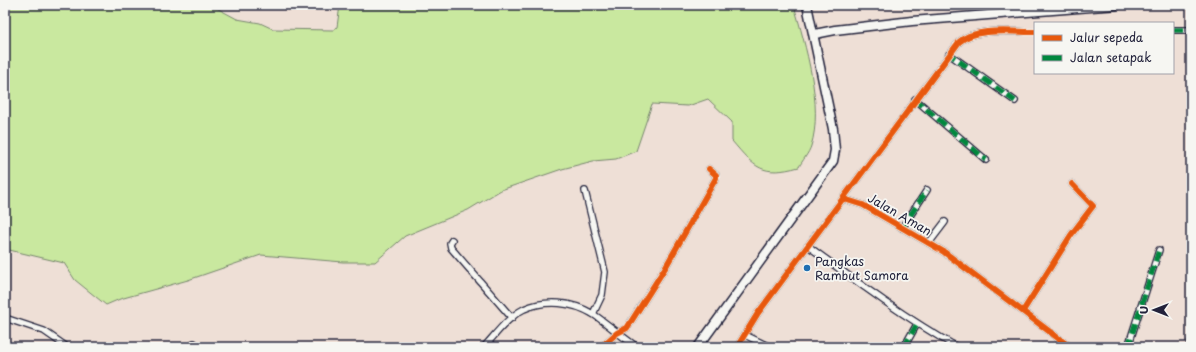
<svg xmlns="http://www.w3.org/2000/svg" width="1196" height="352" font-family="'Playpen Sans',sans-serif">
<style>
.green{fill:#c9e89f;stroke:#76856d}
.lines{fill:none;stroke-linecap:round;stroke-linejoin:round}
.street-casing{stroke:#22223b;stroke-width:8}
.secondary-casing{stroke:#22223b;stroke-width:11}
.street{stroke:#f6f6f2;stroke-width:5.5}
.secondary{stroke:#f6f6f2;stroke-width:8}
.quiet{stroke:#00873e;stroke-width:5;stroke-dasharray:10 5;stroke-linecap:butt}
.cycleway-casing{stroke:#f6f6f2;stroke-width:8}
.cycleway{stroke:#e8590c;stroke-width:6}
.poi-dot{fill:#1f6fb2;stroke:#f6f6f2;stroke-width:1.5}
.labels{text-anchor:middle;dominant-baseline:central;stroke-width:3.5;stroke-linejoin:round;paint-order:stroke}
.street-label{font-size:12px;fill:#22223b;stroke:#f6f6f2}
.poi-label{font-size:12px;fill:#22223b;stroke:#f6f6f2;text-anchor:start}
</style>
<rect width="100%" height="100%" fill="#eedfd6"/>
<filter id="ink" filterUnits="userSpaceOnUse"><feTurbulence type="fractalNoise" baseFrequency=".025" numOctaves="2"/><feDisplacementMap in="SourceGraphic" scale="8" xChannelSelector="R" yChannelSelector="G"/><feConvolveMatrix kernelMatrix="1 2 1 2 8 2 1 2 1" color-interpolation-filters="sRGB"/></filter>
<g filter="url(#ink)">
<path class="green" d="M5,5H211L237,19L260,23L273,29L333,30L337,27L340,5H794C805,45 824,106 811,146C809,153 802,161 799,167C762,177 755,168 732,141V122L708,99L688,106L652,104L636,151L616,159L593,161L562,169L501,190L468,210L405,236L375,262H343L261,255L188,280L120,299L106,305L75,280L64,263L5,249Z"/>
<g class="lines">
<defs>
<g id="street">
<polyline points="1173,30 1191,30"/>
<polyline points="949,54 1015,101"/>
<polyline points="915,99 986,160"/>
<polyline points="585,191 605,272 602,295 593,314"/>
<polyline points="844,199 863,205 944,252 1070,347"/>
<polyline points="902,228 927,190"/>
<polyline points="452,240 450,243 451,248 512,318"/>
<polyline points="929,243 945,222"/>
<path d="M808,246C857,282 904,317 957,347"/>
<polyline points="1023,311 1071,235 1093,206 1072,184"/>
<polyline points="5,318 44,331 67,347"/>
<polyline points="745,335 770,347"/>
<polyline points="193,347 194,343"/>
<path d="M484,347C496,334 508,317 524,309C546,299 573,302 593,314C608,324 622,337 637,347"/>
<polyline points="601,347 617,333 627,328 665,268 716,178 716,175 709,169"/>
<path d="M737,347L758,313L959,42C976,27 1012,32 1035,32"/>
<polyline points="904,347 917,324"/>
<polyline points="1128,347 1159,250"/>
<polyline points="1189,347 1191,341"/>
</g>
<g id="secondary">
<polyline points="815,34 835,30 912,21 1117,5"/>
<polyline points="698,347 833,161 835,150 833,129 807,5"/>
</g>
</defs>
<use href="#street" class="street-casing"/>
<use href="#secondary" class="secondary-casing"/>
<use href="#street" class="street"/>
<use href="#secondary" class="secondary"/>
<g class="quiet">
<polyline points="1173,30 1191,30"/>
<polyline points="951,52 949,54 1015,101"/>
<polyline points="915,99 986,160"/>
<polyline points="902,228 927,190"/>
<polyline points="904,347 917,324"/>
<polyline points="1128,347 1159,250"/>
</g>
<defs>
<g id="cycleway">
<polyline points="844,199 863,205 944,252 1070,347"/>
<polyline points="1023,311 1071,235 1093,206 1072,184"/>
<polyline points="601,347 617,333 627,328 665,268 716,178 716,175 709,169"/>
<path d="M737,347L758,313L959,42C976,27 1012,32 1035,32"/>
</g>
</defs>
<use href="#cycleway" class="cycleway-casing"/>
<use href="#cycleway" class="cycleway"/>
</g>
</g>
<circle class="poi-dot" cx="807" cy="268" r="4"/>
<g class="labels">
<g class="street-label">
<text transform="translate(900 214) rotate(30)">Jalan Aman</text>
</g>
<g class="poi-label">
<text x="815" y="261">Pangkas<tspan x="815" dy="14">Rambut Samora</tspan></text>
</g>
</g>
<rect width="1196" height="352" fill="none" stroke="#f6f6f2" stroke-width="20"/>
<rect x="10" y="10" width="1176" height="332" fill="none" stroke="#22223b" stroke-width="1.5" filter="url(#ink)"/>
<rect x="1034" y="22" width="140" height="52" fill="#f6f6f2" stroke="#a1a1a9"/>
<rect x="1042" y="35" width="20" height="6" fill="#e8590c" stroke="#a1a1a9"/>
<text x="1070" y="42" font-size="12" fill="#22223b">Jalur sepeda</text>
<rect x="1042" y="55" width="20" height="6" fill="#00873e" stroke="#a1a1a9"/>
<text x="1070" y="62" font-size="12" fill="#22223b">Jalan setapak</text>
<g transform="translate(1154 310) rotate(270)" stroke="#f6f6f2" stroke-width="3" paint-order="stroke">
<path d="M0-3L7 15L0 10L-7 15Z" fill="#22223b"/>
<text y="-6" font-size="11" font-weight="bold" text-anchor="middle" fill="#22223b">U</text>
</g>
</svg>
